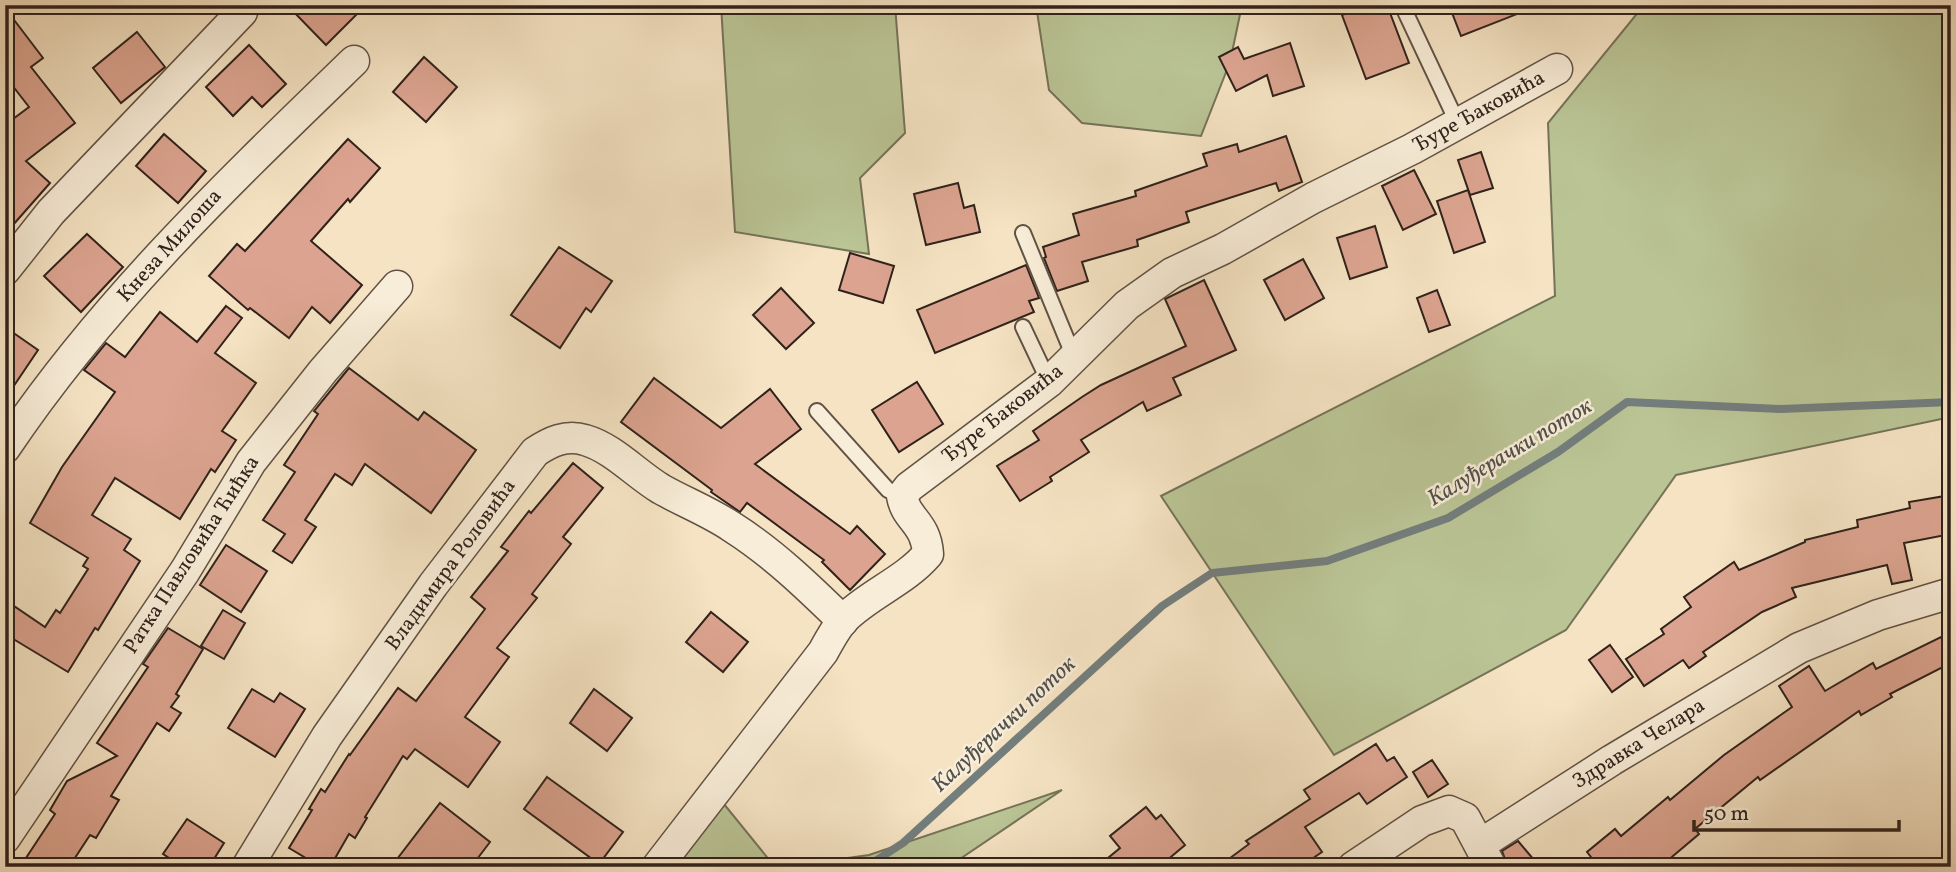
<svg xmlns="http://www.w3.org/2000/svg" width="1956" height="872" font-family="Vollkorn,serif">
<style>
.green{fill:#bac495;stroke:#757358;stroke-width:2}
.lines{fill:none;stroke-linecap:round;stroke-linejoin:round}
.stream{stroke:#737e7d;stroke-width:8}
.building{fill:#dca490;stroke:#30221b;stroke-width:2}
.lane-casing{stroke:#615245;stroke-width:18}
.street-casing{stroke:#615245;stroke-width:33}
.lane{stroke:#f8edd8;stroke-width:14}
.street{stroke:#f8edd8;stroke-width:30}
.labels{text-anchor:middle;dominant-baseline:central;stroke-width:5;stroke-linejoin:round;paint-order:stroke}
.street-label{font-size:21px;fill:#30221b;stroke:#f8edd8}
.water-label{font-size:23px;font-style:italic;fill:#52504c;stroke:#f8edd8}
</style>
<rect width="100%" height="100%" fill="#f5e3c3"/>
<filter id="stains"><feTurbulence type="fractalNoise" baseFrequency=".00286" numOctaves="4"/><feColorMatrix values="0 0 0 0 .2 0 0 0 0 .09 0 0 0 0 .02 0 0 0 .5 -.17"/></filter>
<radialGradient id="worn" r=".72"><stop offset=".6" stop-color="#630" stop-opacity="0"/><stop offset="1" stop-color="#630" stop-opacity=".3"/></radialGradient>
<g class="green">
<polygon points="721,5 895,5 905,133 860,178 869,254 735,232"/>
<polygon points="1036,5 1242,5 1230,62 1201,136 1082,123 1049,90"/>
<polygon points="1644,5 1951,5 1951,417 1676,475 1566,630 1334,755 1161,496 1555,296 1548,123"/>
<polygon points="1062,790 948,867 783,867 869,855"/>
<polygon points="715,793 775,867 657,867"/>
</g>
<g class="lines">
<polyline class="stream" points="866,867 903,843 1162,606 1212,573 1327,561 1448,518 1558,452 1627,402 1781,409 1951,402"/>
</g>
<g class="building">
<polygon points="287,5 366,5 326,45"/>
<polygon points="1368,5 1387,5 1409,63 1366,79 1342,15"/>
<polygon points="1449,5 1535,5 1535,7 1461,36"/>
<polygon points="5,8 43,58 31,67 75,123 26,161 50,183 5,234 5,125 29,107 5,76"/>
<polygon points="137,32 165,67 121,103 93,68"/>
<polygon points="1290,43 1304,86 1273,96 1267,75 1236,91 1219,57 1238,47 1244,59"/>
<polygon points="249,45 286,84 262,107 252,97 233,116 206,87"/>
<polygon points="424,57 457,87 426,122 393,92"/>
<polygon points="164,134 206,171 178,203 136,166"/>
<polygon points="1286,136 1302,182 1279,191 1276,183 1186,212 1189,222 1137,240 1138,246 1082,262 1088,281 1057,291 1044,258 1046,257 1043,247 1079,235 1073,214 1136,196 1135,191 1207,166 1203,154 1237,144 1239,152"/>
<polygon points="348,139 380,168 350,202 348,199 311,241 362,285 330,323 312,307 289,338 250,308 248,310 209,276 237,244 245,251"/>
<polygon points="1481,152 1493,188 1470,195 1458,160"/>
<polygon points="1414,170 1436,214 1403,230 1382,186"/>
<polygon points="958,183 964,208 974,205 980,232 926,245 914,194"/>
<polygon points="1468,190 1485,242 1454,253 1437,201"/>
<polygon points="1375,226 1387,267 1350,279 1337,238"/>
<polygon points="87,234 123,267 81,312 44,276"/>
<polygon points="559,247 612,281 591,312 586,308 560,348 511,315"/>
<polygon points="850,253 894,266 883,303 839,290"/>
<polygon points="1303,259 1324,298 1285,320 1264,280"/>
<polygon points="1026,265 1039,298 1029,301 1034,312 935,353 917,310"/>
<polygon points="1204,280 1236,350 1173,378 1181,395 1147,411 1143,402 1081,440 1089,452 1050,477 1052,481 1020,501 997,466 1039,440 1033,431 1082,397 1101,385 1186,346 1165,299"/>
<polygon points="781,288 814,323 786,349 753,315"/>
<polygon points="1437,290 1450,325 1429,332 1417,298"/>
<polygon points="226,306 242,318 215,353 256,383 222,431 236,440 215,472 211,469 180,519 115,478 92,515 131,539 124,550 140,561 98,630 95,628 68,672 5,634 5,600 45,627 56,610 60,613 88,569 83,566 88,558 30,523 62,467 115,392 84,370 106,343 125,357 160,312 197,342"/>
<polygon points="5,327 38,350 5,399"/>
<polygon points="349,368 418,420 424,412 476,450 431,513 365,464 352,485 335,474 305,520 316,527 292,563 273,551 285,534 263,520 295,472 284,465 318,414 314,411"/>
<polygon points="654,378 721,428 770,389 801,429 755,464 850,534 857,526 885,554 850,590 822,562 824,560 747,503 740,512 711,492 712,490 621,422"/>
<polygon points="917,382 943,424 899,452 872,410"/>
<polygon points="573,463 603,488 563,537 571,544 532,594 537,598 497,648 509,657 465,717 500,742 468,787 415,749 407,759 403,756 365,817 367,818 355,838 349,834 330,867 321,867 289,848 312,810 309,809 321,789 325,792 349,754 350,755 398,688 416,701 485,609 471,597 508,551 501,547 529,511 531,513"/>
<polygon points="1945,496 1951,534 1904,543 1912,580 1892,584 1887,565 1792,588 1796,597 1762,612 1703,652 1706,656 1689,668 1683,660 1644,686 1626,659 1664,634 1661,629 1691,607 1684,597 1734,562 1739,570 1805,542 1805,540 1858,527 1857,520 1910,508 1909,502"/>
<polygon points="226,545 267,571 241,612 200,585"/>
<polygon points="223,610 245,623 224,659 201,646"/>
<polygon points="711,612 748,642 723,672 686,642"/>
<polygon points="168,628 203,649 176,694 179,696 171,707 181,713 169,731 157,723 111,796 119,800 96,838 90,835 69,867 20,867 55,814 50,810 67,781 117,756 97,743 148,667 143,664"/>
<polygon points="1941,637 1951,656 1951,663 1890,694 1892,697 1861,715 1859,711 1760,780 1758,777 1695,829 1699,834 1660,867 1599,867 1587,852 1615,829 1621,836 1668,797 1670,800 1724,755 1792,707 1779,686 1809,666 1825,691 1873,663 1876,669"/>
<polygon points="1610,645 1633,677 1612,692 1589,660"/>
<polygon points="252,689 274,702 280,693 305,709 275,757 228,728"/>
<polygon points="594,689 632,718 607,751 570,723"/>
<polygon points="1376,744 1387,761 1394,757 1407,777 1367,804 1359,793 1305,827 1322,852 1300,867 1218,867 1249,844 1246,841 1310,799 1304,790"/>
<polygon points="1432,760 1448,784 1428,797 1413,772"/>
<polygon points="547,777 623,832 599,864 524,809"/>
<polygon points="440,803 490,842 471,867 391,867"/>
<polygon points="1146,807 1156,819 1161,815 1185,845 1159,867 1097,867 1120,848 1110,836"/>
<polygon points="187,819 224,843 209,867 183,867 163,854"/>
<polygon points="1518,841 1540,867 1508,867 1502,851"/>
</g>
<g class="lines">
<defs>
<g id="lane">
<polyline points="1402,5 1458,124"/>
<polyline points="1023,233 1074,357"/>
<polyline points="1023,327 1049,382"/>
<polyline points="817,411 888,490 902,496"/>
</g>
<g id="street">
<polyline points="5,270 51,212 242,12"/>
<path d="M5,448C102,303 229,182 354,61"/>
<polyline points="5,838 185,571 251,462 323,371 397,286"/>
<polyline points="1481,844 1612,760 1799,648 1878,615 1951,593"/>
<path d="M247,867L327,736L433,585L535,452C550,442 566,434 585,440C613,448 636,474 661,489C684,502 710,512 732,527C773,553 808,587 843,621"/>
<path d="M657,867L823,652C829,641 836,628 844,619C869,594 905,581 928,554C926,522 906,520 902,496L909,487L1049,382L1127,305L1172,273L1223,249L1313,198L1412,149L1557,69"/>
<polyline points="1353,867 1422,821 1449,811 1465,818 1491,867"/>
</g>
</defs>
<use href="#lane" class="lane-casing"/>
<use href="#street" class="street-casing"/>
<use href="#lane" class="lane"/>
<use href="#street" class="street"/>
</g>
<g class="labels">
<g class="street-label">
<text transform="translate(1479 112) rotate(-29)">Ђуре Ђаковића</text>
<text transform="translate(170 246) rotate(-48)">Кнеза Милоша</text>
<text transform="translate(1003 414) rotate(-38)">Ђуре Ђаковића</text>
<text transform="translate(192 555) rotate(-57)">Ратка Павловића Ћићка</text>
<text transform="translate(451 565) rotate(-54)">Владимира Роловића</text>
<text transform="translate(1639 744) rotate(-32)">Здравка Челара</text>
</g>
<g class="water-label">
<text transform="translate(1510 453) rotate(-31)">Калуђерачки поток</text>
<text transform="translate(1004 725) rotate(-43)">Калуђерачки поток</text>
</g>
</g>
<rect width="1956" height="872" fill="none" stroke="#f5e3c3" stroke-width="28"/>
<rect x="7" y="7" width="1942" height="858" fill="none" stroke="#30221b" stroke-width="3.5"/>
<rect x="14" y="14" width="1928" height="844" fill="none" stroke="#30221b" stroke-width="2"/>
<path d="M1694 820v10h205v-10" fill="none" stroke="#30221b" stroke-width="3.5"/>
<text x="1704" y="820" font-size="21" fill="#30221b" stroke="#f8edd8" stroke-width="5" paint-order="stroke">50 m</text>
<rect width="100%" height="100%" filter="url(#stains)"/>
<rect width="100%" height="100%" fill="url(#worn)"/>
</svg>
